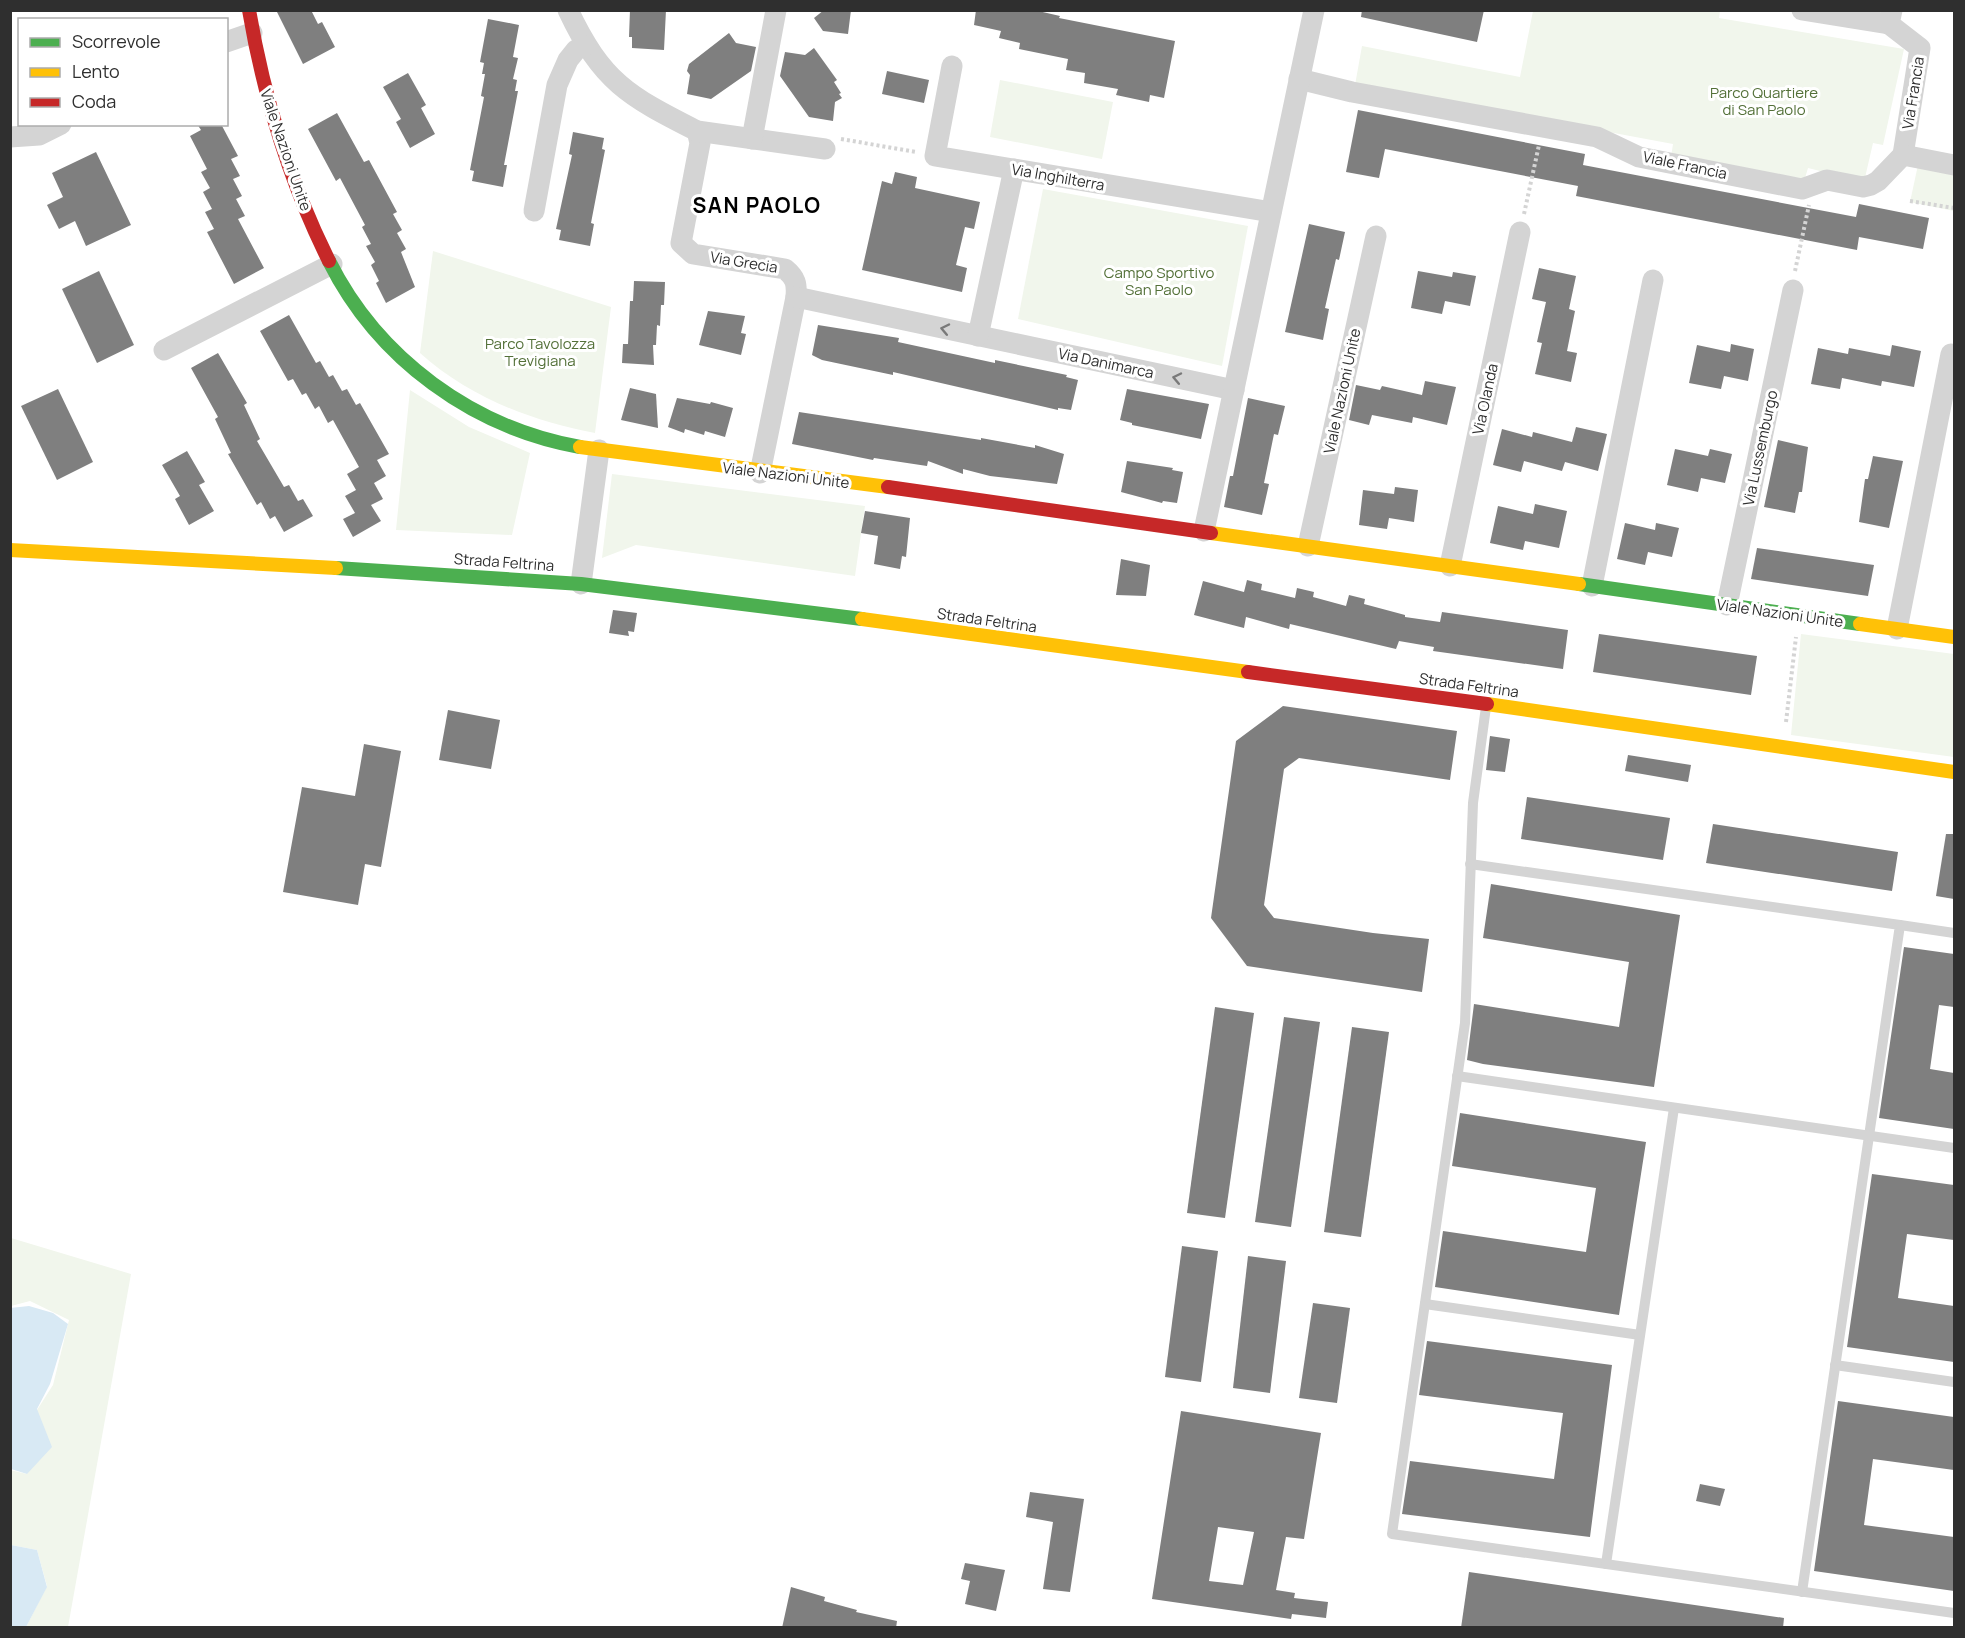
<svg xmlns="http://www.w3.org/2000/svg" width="1965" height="1638" font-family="Manrope,sans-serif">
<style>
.green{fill:#f1f6ec}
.water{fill:#d8e9f4}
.building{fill:#7f7f7f;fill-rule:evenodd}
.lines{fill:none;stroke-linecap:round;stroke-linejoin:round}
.path{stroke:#d4d4d4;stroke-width:4;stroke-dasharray:3 3;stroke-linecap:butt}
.lane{stroke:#d4d4d4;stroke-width:10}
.street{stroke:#d4d4d4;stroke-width:21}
.fast{stroke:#4caf50;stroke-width:14}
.slow{stroke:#ffc107;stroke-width:14}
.jam{stroke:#c62828;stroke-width:14}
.oneway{stroke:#797979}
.labels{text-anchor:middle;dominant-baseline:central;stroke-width:6;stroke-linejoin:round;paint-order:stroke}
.park-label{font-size:15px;fill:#537038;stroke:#fff}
.street-label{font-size:15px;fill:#2f2f2f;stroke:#fff}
.district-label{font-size:21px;font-weight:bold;letter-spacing:1.5px;fill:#000;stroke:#fff}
</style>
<rect width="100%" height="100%" fill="#fff"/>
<g class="green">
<polygon points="1533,11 1720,11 1719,18 1904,49 1883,145 1873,143 1864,182 1808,168 1803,185 1671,157 1673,144 1355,85 1362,46 1520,77"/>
<polygon points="1000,80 1113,102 1102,159 990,137"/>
<polygon points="1918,165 1954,172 1954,211 1910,202"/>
<polygon points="1043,189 1248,226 1222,366 1018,319"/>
<path d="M433,251L611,307L595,433C531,421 469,397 420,353Z"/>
<polygon points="410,390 469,427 530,453 512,535 396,530"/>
<polygon points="612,474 865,506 855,576 636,545 602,558"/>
<polygon points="1801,634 1954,654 1954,757 1791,735"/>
<polygon points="11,1238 131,1274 68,1627 26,1627 47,1586 37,1550 11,1545 10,1470 27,1474 37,1410 53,1385 69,1320 30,1301 11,1306"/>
</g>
<g class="water">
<polygon points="29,1306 53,1313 68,1324 50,1384 37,1409 52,1447 27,1474 11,1469 10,1308"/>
<polygon points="11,1545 37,1550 47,1587 26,1627 11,1627"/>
</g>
<g class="building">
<polygon points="276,10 311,10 318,24 322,22 335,47 303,64"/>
<polygon points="630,10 666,10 664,50 632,48 632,37 629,37"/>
<polygon points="824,10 851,10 848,34 823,31 814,18"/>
<polygon points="976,10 1034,10 1060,16 1059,18 1175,41 1164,98 1150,95 1149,102 1116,95 1118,89 1084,83 1085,73 1066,70 1068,59 1019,49 1020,43 999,38 1001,31 974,25"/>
<polygon points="1362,10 1484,10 1477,42 1361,17"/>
<polygon points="488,19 519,25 513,57 518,58 513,79 517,80 515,91 518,91 504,165 507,165 503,187 472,181 474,171 470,170 484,97 481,96 485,74 482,74 484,63 480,62"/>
<polygon points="729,33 736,43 756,47 751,71 711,99 687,94 690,75 687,71 689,64"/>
<polygon points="814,48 837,80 834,82 841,93 839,94 842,98 835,102 833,121 809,117 780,76 785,52 805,55"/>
<polygon points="887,71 929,80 924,103 882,94"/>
<polygon points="408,73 426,105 421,108 435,134 410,148 396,122 401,119 383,87"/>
<polygon points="1358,110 1585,154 1583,165 1856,217 1859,204 1929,218 1923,249 1859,237 1857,250 1576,196 1578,186 1385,149 1379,178 1346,172"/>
<polygon points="337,113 364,162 369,160 397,212 393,214 402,230 397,233 406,249 401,252 415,287 386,303 376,283 379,281 371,265 375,262 366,246 371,244 362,227 365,225 340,178 336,181 308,129"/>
<polygon points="197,124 221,124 238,156 231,159 240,176 233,179 242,196 236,199 245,216 238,219 264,268 234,284 207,232 214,229 205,212 212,209 203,192 210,188 201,172 207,169 190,136 201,130"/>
<polygon points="573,132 604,138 602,149 605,150 591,223 594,224 590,246 559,240 561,230 556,229 572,155 569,154"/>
<polygon points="96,152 131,225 86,246 75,221 59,229 47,205 63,197 52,173"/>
<polygon points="895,172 917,177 915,188 980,202 974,229 965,227 956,265 967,268 962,292 862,270 882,181 892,184"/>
<polygon points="1309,224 1345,232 1339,260 1336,259 1325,308 1329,309 1323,340 1285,332"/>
<polygon points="1539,268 1576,276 1569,309 1575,311 1567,351 1577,353 1571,382 1535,374 1542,343 1537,342 1546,302 1532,299"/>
<polygon points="99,271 134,345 97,363 62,289"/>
<polygon points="1418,271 1452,277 1453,272 1476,276 1470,306 1445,301 1442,314 1411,308"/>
<polygon points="634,281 665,282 664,305 661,305 660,326 657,325 656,345 653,345 654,365 622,363 623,344 628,344 630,301 633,301"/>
<polygon points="708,311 745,316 741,333 746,334 741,355 699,345"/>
<polygon points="289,315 316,363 320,361 329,377 333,375 342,391 347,389 356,405 360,403 389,454 377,460 386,476 374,483 383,499 371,505 381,521 353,537 343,519 355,513 345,496 356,490 347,474 359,467 333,420 328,423 319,406 315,409 306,393 302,395 293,379 288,381 260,331"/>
<polygon points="818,325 899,338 898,342 995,363 995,360 1067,375 1066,377 1078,380 1071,410 1058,408 1058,410 893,372 893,375 822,360 812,355"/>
<polygon points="1731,344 1754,349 1748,381 1724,376 1721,389 1689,383 1697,345 1730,352"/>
<polygon points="1892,345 1921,351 1914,387 1882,381 1881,386 1842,378 1840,389 1811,384 1818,348 1848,354 1849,348 1890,356"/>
<polygon points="218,353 247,403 244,405 260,439 257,441 284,487 289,485 298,501 303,499 313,516 284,532 275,516 270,519 261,502 257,505 228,454 231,453 215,419 218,417 191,368"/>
<polygon points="1425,381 1456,387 1447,425 1413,417 1412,423 1372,415 1369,425 1349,420 1356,385 1380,390 1382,386 1422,395"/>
<polygon points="630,388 656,394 658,428 621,420"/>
<polygon points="58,389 93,462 57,480 21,406"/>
<polygon points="1127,389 1209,404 1201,439 1132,425 1132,423 1120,420"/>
<polygon points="677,398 710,404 711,402 733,408 725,437 705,431 704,435 685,429 684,433 668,427"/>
<polygon points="1248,398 1285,406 1278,435 1274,434 1264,483 1269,484 1262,515 1224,507 1230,476 1233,476"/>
<polygon points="799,412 981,440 981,438 1035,448 1035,445 1064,454 1057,484 990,476 963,469 963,474 928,461 927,466 874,458 873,460 792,444"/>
<polygon points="1576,427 1607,434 1598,471 1565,462 1562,471 1524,461 1521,472 1493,465 1502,429 1532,437 1533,432 1572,442"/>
<polygon points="1778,440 1808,447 1802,492 1799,492 1795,513 1764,507"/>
<polygon points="1675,449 1708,456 1710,449 1732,454 1725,483 1701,478 1698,492 1667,485"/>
<polygon points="187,451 205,482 199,485 214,511 189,525 175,499 180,496 162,465"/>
<polygon points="1873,456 1903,461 1889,528 1859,522 1865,479 1868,479"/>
<polygon points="1127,461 1173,468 1172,470 1183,472 1177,503 1163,501 1162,503 1121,492"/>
<polygon points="1395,487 1418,490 1414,522 1389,518 1387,529 1359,525 1363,490 1394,494"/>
<polygon points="1535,504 1567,511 1559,548 1525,541 1523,550 1490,543 1498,506 1533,514"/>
<polygon points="865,511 910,518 906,557 902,556 900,569 874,564 878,536 861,533"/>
<polygon points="1625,523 1655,530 1656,523 1679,528 1672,557 1648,552 1645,565 1617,559"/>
<polygon points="1757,548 1874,565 1868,596 1751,579"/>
<polygon points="1121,559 1150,565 1146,596 1116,595"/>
<polygon points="1247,580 1262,584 1261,590 1295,598 1297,588 1314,592 1313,597 1346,606 1349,595 1365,599 1364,604 1405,615 1405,617 1440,622 1442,612 1568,630 1563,669 1433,651 1434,647 1399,641 1396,649 1290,624 1289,629 1246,617 1244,628 1194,615 1203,581 1244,592"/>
<polygon points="613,610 637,613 634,632 628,631 629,636 609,633"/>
<polygon points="1599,634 1757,656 1751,695 1593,672"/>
<polygon points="1283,706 1457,731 1450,780 1299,758 1284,769 1264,905 1274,918 1373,933 1429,939 1422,992 1247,966 1211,918 1236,741"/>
<polygon points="448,710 500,720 491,769 439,760"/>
<polygon points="1490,736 1510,739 1505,772 1486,770"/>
<polygon points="364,744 401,751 381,867 365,864 358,905 283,892 302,787 355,796"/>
<polygon points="1628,755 1691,765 1688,782 1625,771"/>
<polygon points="1527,797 1670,818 1663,860 1521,839"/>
<polygon points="1713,824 1898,852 1892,891 1706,863"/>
<polygon points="1946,834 1954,834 1954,899 1936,896"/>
<polygon points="1491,884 1680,915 1654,1087 1483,1064 1467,1060 1474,1004 1619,1027 1629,962 1483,938"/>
<polygon points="1904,947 1954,954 1954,1007 1939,1005 1930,1069 1954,1073 1954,1129 1879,1118"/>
<polygon points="1215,1007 1254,1013 1225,1218 1187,1213"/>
<polygon points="1284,1017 1320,1022 1291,1227 1255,1222"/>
<polygon points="1352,1027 1389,1032 1361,1237 1324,1232"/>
<polygon points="1460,1113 1646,1142 1619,1315 1435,1287 1443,1231 1586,1252 1596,1188 1452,1166"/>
<polygon points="1872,1174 1954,1185 1954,1240 1907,1234 1898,1298 1954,1306 1954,1362 1847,1347"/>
<polygon points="1182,1246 1218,1251 1201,1382 1165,1377"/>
<polygon points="1248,1256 1286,1261 1270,1393 1233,1388"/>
<polygon points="1313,1303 1350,1308 1337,1403 1299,1398"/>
<polygon points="1427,1341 1612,1365 1590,1537 1402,1514 1410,1461 1554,1479 1563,1413 1419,1395"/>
<polygon points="1838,1401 1954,1417 1954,1470 1873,1459 1864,1525 1954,1537 1954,1591 1814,1571"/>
<path d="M1181,1411L1321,1433L1304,1539L1286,1537L1276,1590L1295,1593L1294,1598L1328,1602L1326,1618L1292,1614L1291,1619L1152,1599ZM1218,1527L1254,1532L1243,1585L1209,1581Z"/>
<polygon points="1700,1484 1725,1489 1720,1506 1696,1501"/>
<polygon points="1030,1492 1084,1499 1070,1592 1043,1589 1053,1522 1026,1517"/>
<polygon points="965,1563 1005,1570 996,1611 965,1604 970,1581 961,1579"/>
<polygon points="1469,1572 1784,1618 1783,1628 1461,1628"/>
<polygon points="791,1587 825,1597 824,1601 857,1610 856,1612 897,1621 896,1628 782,1628"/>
</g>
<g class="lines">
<g class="path">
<polyline points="841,139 916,152"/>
<polyline points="1910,201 1954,208"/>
<polyline points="1524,214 1539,145"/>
<polyline points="1795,271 1809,205"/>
<polyline points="1786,722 1796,637"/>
</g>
<g class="lane">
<polyline points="1486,707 1473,803 1465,1023 1392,1534 1954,1613"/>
<polyline points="1470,864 1900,925 1802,1592"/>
<polyline points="1900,925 1954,933"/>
<polyline points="1457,1076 1954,1148"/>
<polyline points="1425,1304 1640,1335"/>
<polyline points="1835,1365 1954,1382"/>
<polyline points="1606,1564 1674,1108"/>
</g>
<g class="street">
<path d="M568,10C602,82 628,96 697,131L700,143L681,243L693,254L785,269C796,278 797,284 796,297L760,473"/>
<polyline points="1802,10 1889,24"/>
<polyline points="1892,10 1889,24 1920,48 1903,155"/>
<polyline points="226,42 252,33"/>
<polyline points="952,66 935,156 1271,212"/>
<polyline points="1299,79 1352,92 1597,137 1639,157 1802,189 1827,180 1863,187 1871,185 1878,181 1903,155 1954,165"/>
<polyline points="697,131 825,149"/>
<polyline points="10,137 39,135 61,124"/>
<polyline points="752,139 776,10"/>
<polyline points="534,211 557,85 568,60 576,50 585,46"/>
<polyline points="796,297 1234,390"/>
<polyline points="978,336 1014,169"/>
<polyline points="164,350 332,264"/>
<polyline points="1204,531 1314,10"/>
<polyline points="1308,546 1376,236"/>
<polyline points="1450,566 1520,232"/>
<polyline points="581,584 599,450"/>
<polyline points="1592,586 1653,280"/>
<polyline points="1727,605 1793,290"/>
<polyline points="1897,629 1951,354"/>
</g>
<g class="fast">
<path d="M329,261C378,359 473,428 580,447"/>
<polyline points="336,568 581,584 862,619"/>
<polyline points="1579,584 1860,624"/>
</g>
<g class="slow">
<polyline points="580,447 888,487"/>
<polyline points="1211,533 1579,584"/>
<polyline points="10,550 336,568"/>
<polyline points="862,619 1248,672"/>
<polyline points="1860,624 1954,637"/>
<polyline points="1487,704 1954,772"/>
</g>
<g class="jam">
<path d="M249,10C264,98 289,181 329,261"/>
<polyline points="888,487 1211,533"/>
<polyline points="1248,672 1487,704"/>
</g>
</g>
<defs><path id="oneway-chevron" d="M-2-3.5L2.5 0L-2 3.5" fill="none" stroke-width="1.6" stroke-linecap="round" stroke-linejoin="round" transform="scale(1.5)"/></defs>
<g class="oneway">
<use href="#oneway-chevron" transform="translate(945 329) rotate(-168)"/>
<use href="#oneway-chevron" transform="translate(1177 378) rotate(-168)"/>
</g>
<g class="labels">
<g class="park-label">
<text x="1764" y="92">Parco Quartiere<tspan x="1764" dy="17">di San Paolo</tspan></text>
<text x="1159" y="272">Campo Sportivo<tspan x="1159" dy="17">San Paolo</tspan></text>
<text x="540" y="343">Parco Tavolozza<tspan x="540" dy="17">Trevigiana</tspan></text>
</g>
<g class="street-label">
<text transform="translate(1913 93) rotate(-81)">Via Francia</text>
<text transform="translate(286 150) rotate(71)">Viale Nazioni Unite</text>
<text transform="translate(1685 165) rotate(12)">Viale Francia</text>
<text transform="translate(1058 177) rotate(10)">Via Inghilterra</text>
<text transform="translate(744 262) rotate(9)">Via Grecia</text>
<text transform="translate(1106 363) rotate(12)">Via Danimarca</text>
<text transform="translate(1342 391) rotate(-78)">Viale Nazioni Unite</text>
<text transform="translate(1485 399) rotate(-78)">Via Olanda</text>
<text transform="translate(1760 448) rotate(-78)">Via Lussemburgo</text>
<text transform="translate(786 475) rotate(7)">Viale Nazioni Unite</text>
<text transform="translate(504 562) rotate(4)">Strada Feltrina</text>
<text transform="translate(1780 613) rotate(8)">Viale Nazioni Unite</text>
<text transform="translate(987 620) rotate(8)">Strada Feltrina</text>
<text transform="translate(1469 685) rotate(8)">Strada Feltrina</text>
</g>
<g class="district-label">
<text x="757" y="205">SAN PAOLO</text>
</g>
</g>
<rect width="1965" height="1638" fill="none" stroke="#2f2f2f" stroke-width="24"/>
<rect x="18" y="18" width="210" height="108" fill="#ffffff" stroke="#acacac" stroke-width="1.5"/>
<rect x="30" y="38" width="30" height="9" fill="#4caf50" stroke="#acacac" stroke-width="1.5"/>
<text x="72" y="48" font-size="18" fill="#2f2f2f">Scorrevole</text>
<rect x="30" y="68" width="30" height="9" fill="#ffc107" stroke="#acacac" stroke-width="1.5"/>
<text x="72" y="78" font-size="18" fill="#2f2f2f">Lento</text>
<rect x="30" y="98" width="30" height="9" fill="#c62828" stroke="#acacac" stroke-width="1.5"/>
<text x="72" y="108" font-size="18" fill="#2f2f2f">Coda</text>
</svg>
